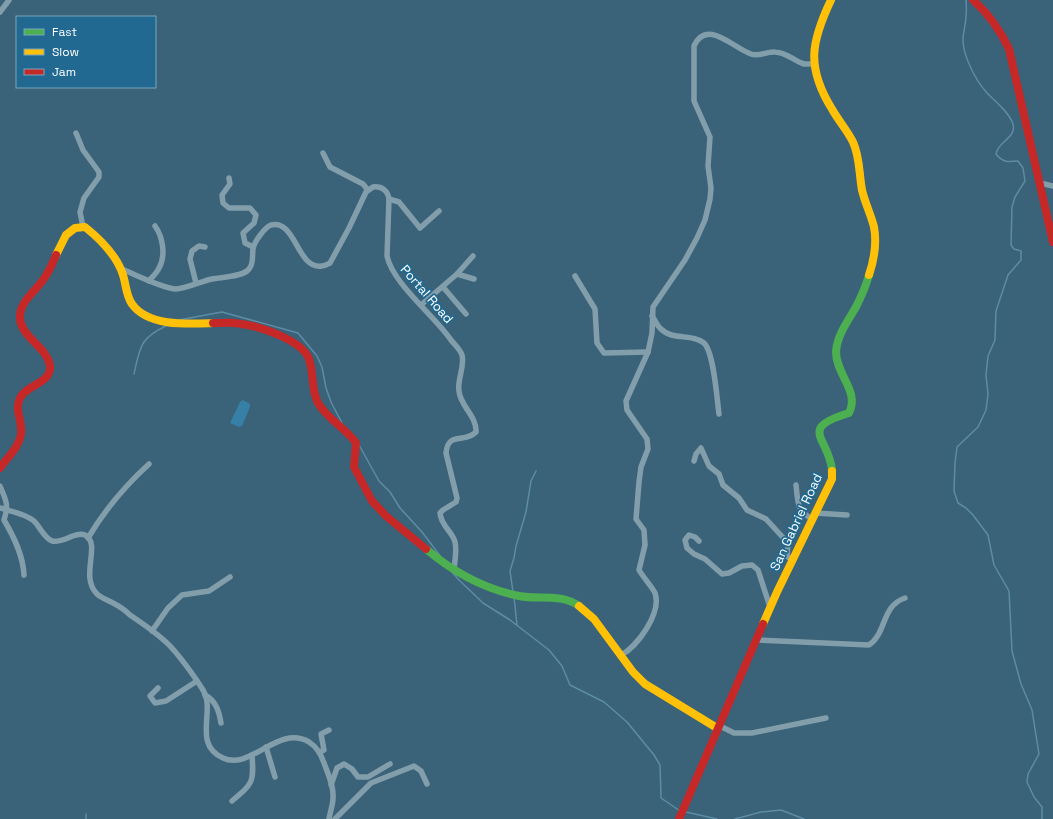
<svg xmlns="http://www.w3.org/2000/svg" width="1053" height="819" font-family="'Space Grotesk',sans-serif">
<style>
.green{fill:#3680a7}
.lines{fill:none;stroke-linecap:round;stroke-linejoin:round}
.stream{stroke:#5d8ca6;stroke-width:1.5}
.street{stroke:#839eab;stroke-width:5.5}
.fast{stroke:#4caf50;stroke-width:8}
.slow{stroke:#ffc107;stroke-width:8}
.jam{stroke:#c62828;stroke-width:8}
.labels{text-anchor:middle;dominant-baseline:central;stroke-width:3.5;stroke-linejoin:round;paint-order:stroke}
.street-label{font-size:13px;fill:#fff;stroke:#216991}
</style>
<rect width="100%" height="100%" fill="#3a6278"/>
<polygon class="green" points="243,400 250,404 250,407 242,426 239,427 230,423 240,402"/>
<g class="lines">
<g class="stream">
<path d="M966,0C966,5 967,10 966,15C966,24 963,32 963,40C963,56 976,81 987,93C995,101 1009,112 1013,124C1017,138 997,142 996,154C1003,163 1009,162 1018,161L1023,168L1025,181L1015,197L1012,207L1011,245L1014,249L1021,251V260L1008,275L996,311L995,340L988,356L986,375L988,394L986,410L978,427L957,447L955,463L954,491L958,503L966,508L973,515L988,535L994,565L1009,591L1012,651L1021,684L1032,710L1039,754L1028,774L1027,782L1034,797L1042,807V819"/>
<polyline points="179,320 222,312 298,333 317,356 322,367 326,388 331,402 343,425"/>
<path d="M134,374C140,347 140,338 166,326"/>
<polyline points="359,445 379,481 390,492 400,508 422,532 441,557"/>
<polyline points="450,570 459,580 483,603 510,620 549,650 562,666 570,685 604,702 627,722 654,755 660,765 661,798 680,811"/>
<polyline points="513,592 510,571 514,558 516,546 526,512 531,481 536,471"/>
<polyline points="514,597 517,625"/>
<polyline points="686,812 717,819"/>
<polyline points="86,814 86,819"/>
<polyline points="735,819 761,812 781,810 804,819"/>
</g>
<g class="street">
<polyline points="0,12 9,0"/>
<polyline points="76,133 83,150 99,172 99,177 84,198 80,212 83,227"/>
<polyline points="323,153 330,167 363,184 368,190"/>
<polyline points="229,178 230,184 222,195 223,203 229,208 250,208 256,215 254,223 243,233 245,243 253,247"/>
<polyline points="1040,183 1053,186"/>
<polyline points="389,199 399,202 420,228 439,211"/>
<path d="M122,269C136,275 162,288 176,289C185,289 202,281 212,279C222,277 243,277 249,269C254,264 252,255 253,249C254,242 265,227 271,225C296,219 297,270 322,266C325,266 328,264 330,263L349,228L366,192L373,187C382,186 388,191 389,199L387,256C393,284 434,315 451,340C454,344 460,349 462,355C465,367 457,379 459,391C460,406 477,416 476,432C464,444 448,431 446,453L457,498L456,502L443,510L440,513C441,526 452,531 455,542C457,551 455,560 454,569"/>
<polyline points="457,274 474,279"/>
<polyline points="575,276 595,309 597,343 604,353 648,352"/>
<path d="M149,281C152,277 157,273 159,268C166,256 163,237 155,226"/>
<polyline points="196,283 190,259 192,251 199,246 205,247"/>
<polyline points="443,287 466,314"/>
<polyline points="421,305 457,274 473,256"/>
<path d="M652,316C655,320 657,326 661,329C673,341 691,333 704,343C714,352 717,400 719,414"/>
<polyline points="694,461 696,454 701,448 709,466 719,474 723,485 739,498 747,510 766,519 788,543 787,556 792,560"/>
<path d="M796,485C798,501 796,510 812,519"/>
<path d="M0,486C6,500 9,505 4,520C14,537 23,555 24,575"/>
<path d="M0,508C10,511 26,514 34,521C40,527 44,538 52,541C63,544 75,531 85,535C102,544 79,576 97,594C101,598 108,600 113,603C119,606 125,610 130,615C142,623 155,632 166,642C177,652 195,677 203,690C216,711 192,744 223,758C251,771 278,724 309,742C317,747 321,754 324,763C328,774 334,786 333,798C333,805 330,812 329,819"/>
<polyline points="815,513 847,515"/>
<path d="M88,538C104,511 125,486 149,464"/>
<polyline points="699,541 695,537 689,535 685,540 687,548 694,554 705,559 722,574 729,573 742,566 752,565 758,570 770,607"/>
<polyline points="152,631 168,608 182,595 209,591 230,577"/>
<path d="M756,640L869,645C887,633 881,606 905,598"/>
<path d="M621,655C637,647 662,613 655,593C653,588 643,577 639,570L645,545L644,530L636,519L639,482L641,467L648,449L647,439L627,410L626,401L648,352L652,333L653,307L685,260L697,238L705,220L710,199L711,188L708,166L710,137L694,101V46C707,18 733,48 751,54C760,57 767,51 775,52C786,52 794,61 804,64C807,64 810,64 813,64"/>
<polyline points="158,688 150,696 155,703 166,701 197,681"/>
<path d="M205,695C216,701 219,711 221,723"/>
<polyline points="718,725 734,733 752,733 826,718"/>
<polyline points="266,747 275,777"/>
<polyline points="320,752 324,750 321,734 329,730"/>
<polyline points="331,785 337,768 344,764 352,769 358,777 368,777 390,764"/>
<path d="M232,801C253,783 254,783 252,755"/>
<polyline points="335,819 371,783 414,766 421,771 427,784"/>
</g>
<g class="fast">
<path d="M832,471C830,438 796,429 849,413C860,391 836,375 836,352C837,335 848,321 856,307C861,297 866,286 869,275"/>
<path d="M426,549C452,571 485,589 519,596C539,600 561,593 579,606"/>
</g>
<g class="slow">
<path d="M831,0C811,42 806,67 832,109C838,120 847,130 853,142C860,157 859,174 862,190C865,203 871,215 874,227C877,243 874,260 869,275"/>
<path d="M56,255L66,235L75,228L85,227C100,239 117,256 123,275C126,284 126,296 132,304C148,327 189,324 213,323"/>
<polyline points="579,606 594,619 633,672 645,684 717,728"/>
<polyline points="763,624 777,592 832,479 832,471"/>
</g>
<g class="jam">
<path d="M973,0C989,14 1000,30 1009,49L1053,242"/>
<path d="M213,323C222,323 232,322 241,324C259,326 302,340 309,359C314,373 311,390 318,403C328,420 346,428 356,443L354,467L372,501L386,516L426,549"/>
<path d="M0,468C7,458 19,447 21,434C23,422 14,410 20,398C26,385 52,383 50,366C47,346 18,336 20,315C21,300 38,289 45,277C50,270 53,262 56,255"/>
<polyline points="679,819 763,624"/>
</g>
</g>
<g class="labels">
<g class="street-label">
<text transform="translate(427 294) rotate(49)">Portal Road</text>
<text transform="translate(796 522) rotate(-65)">San Gabriel Road</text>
</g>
</g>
<rect x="16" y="16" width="140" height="72" fill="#216991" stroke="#7aa5bd"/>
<rect x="24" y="29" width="20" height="6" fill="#4caf50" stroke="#7aa5bd"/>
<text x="52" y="36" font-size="12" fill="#ffffff">Fast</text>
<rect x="24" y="49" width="20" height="6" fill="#ffc107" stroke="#7aa5bd"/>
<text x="52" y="56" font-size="12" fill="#ffffff">Slow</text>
<rect x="24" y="69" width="20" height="6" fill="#c62828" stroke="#7aa5bd"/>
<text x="52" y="76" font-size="12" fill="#ffffff">Jam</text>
</svg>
